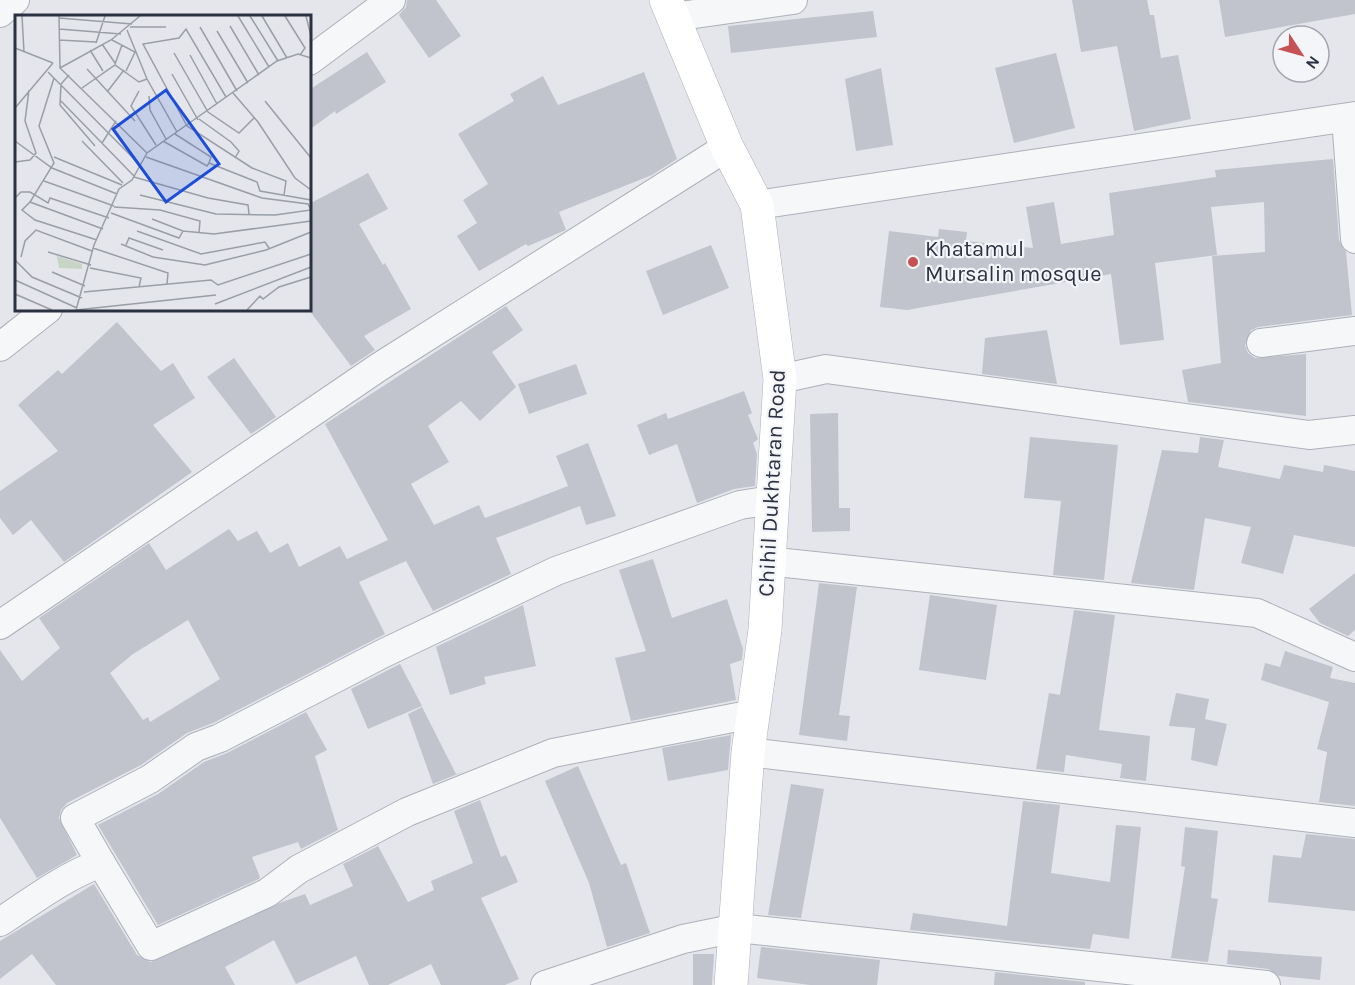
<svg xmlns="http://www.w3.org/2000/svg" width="1355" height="985" font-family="Karla,sans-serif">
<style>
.building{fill:#c1c4cd;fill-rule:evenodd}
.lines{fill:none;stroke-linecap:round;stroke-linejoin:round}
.street-casing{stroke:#adb0b8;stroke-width:30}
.secondary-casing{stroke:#adb0b8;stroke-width:34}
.street{stroke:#f6f7f9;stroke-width:28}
.secondary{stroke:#fff;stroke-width:33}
.poi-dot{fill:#c65254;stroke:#f4f5f8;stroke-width:2}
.labels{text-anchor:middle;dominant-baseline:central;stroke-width:4.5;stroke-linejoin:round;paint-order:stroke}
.poi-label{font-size:22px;fill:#2c3142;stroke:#f4f5f8;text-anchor:start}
.street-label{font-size:22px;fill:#2c3142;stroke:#f4f5f8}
.inset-road{fill:none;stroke:#9a9ea7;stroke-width:1.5}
.view{fill:#1d4ed8;fill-opacity:0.15;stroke:#1d4ed8;stroke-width:3}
.inset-edge{fill:none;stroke:#2c3142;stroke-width:3}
</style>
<rect width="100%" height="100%" fill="#e4e6eb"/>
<g class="building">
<polygon points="407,0 436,0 461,36 429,58 399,15 406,7"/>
<polygon points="1072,0 1147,0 1150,15 1154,15 1161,58 1178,55 1191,119 1134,131 1117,46 1081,52"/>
<polygon points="1219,0 1355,0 1355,14 1225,37"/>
<polygon points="873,11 877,37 731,53 728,26"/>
<polygon points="367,52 386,82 336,114 335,111 309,130 309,90"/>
<polygon points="1056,53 1075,128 1014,143 995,68"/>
<polygon points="881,68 893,145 856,151 845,79"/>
<polygon points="644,72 677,159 652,175 559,212 566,230 528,246 526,244 479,271 457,236 477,223 463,200 488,184 458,134 514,101 510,94 543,76 558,105"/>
<polygon points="1333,159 1339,240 1346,252 1352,315 1258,327 1251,330 1245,345 1248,353 1255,358 1306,354 1306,416 1188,402 1182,370 1221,363 1212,256 1265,252 1264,202 1211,207 1217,255 1155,263 1164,340 1120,345 1111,274 907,310 880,307 889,231 938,237 939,229 967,232 966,241 1033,248 1026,207 1054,202 1061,244 1114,235 1109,193 1216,177 1215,170"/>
<polygon points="368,173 388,209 359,224 383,265 385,263 411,309 364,336 375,350 351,366 309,310 309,204"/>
<polygon points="711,245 729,288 663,315 646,271"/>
<path d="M506,306L523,330L492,352L516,387L480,421L461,401L428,426L449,462L411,484L434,525L479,505L485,518L568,486L556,456L588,443L616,516L586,525L580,506L496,538L511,574L433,611L406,561L359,582L385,634L213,723L187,733L141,765L67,803L61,810L59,818L77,855L37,878L0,818V650L22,681L60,648L39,618L149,543L166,570L229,529L238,541L257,531L270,553L288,543L299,567L340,546L347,559L388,540L325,424ZM188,620L220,679L150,722L148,717L143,720L110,673L133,654Z"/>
<polygon points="117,322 161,371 173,363 195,398 153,425 192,472 64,562 31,520 13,535 0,518 0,491 58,451 18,405 58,370 62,374"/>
<polygon points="1047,330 1057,384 982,374 985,338"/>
<polygon points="234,358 276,417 251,434 207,377"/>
<polygon points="576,364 587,394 529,414 518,384"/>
<polygon points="744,391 752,413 748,415 758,439 753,443 757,454 755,486 734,489 697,503 677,444 649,455 637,425 666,413 668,419"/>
<polygon points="838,413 839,508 850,508 850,531 812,532 810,414"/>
<polygon points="1030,437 1118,445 1104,580 1053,575 1061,501 1024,498"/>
<polygon points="1200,437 1224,440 1218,467 1280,479 1284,465 1323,472 1324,465 1355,471 1355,547 1294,535 1283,574 1241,563 1251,527 1205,518 1194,590 1131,583 1162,450 1198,453"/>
<polygon points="653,559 672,618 727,599 743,649 742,660 730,664 736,700 631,721 615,658 646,651 619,570"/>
<polygon points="1355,573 1355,630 1348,636 1320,623 1309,609"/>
<polygon points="819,583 857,587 839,715 850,716 847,741 799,735"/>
<polygon points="930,595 997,605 986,680 919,670"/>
<polygon points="523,605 536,666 484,677 486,684 450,695 436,647"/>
<polygon points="1074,610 1115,615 1099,730 1150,736 1146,781 1120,778 1122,764 1066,755 1064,772 1036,769 1049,693 1060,695"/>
<polygon points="1285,651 1333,667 1330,678 1355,683 1355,806 1319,802 1327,752 1317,749 1329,702 1261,680 1265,663 1280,667"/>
<polygon points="400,664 422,706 368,729 351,689"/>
<polygon points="1176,693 1209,699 1205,719 1227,724 1217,766 1191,760 1195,728 1169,726"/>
<polygon points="422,707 456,774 465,771 433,784 408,714"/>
<polygon points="306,712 327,750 315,756 338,830 301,849 298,842 252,857 260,877 259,879 158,925 98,825 158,794 204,762 227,753"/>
<polygon points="731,735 728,770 668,781 662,748"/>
<polygon points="578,766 621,865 626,863 650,933 607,947 589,883 545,781"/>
<polygon points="791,784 824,789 801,918 768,915"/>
<polygon points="480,800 501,857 506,855 518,882 481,898 519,979 505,985 441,985 431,964 388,985 369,985 356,956 296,984 274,940 225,967 235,985 56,985 32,954 0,979 0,941 94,884 137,955 151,962 282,902 305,894 310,905 353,886 343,864 378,846 408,902 434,890 431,881 473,863 454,811"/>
<polygon points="1023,801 1060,805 1051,873 1110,882 1116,825 1141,827 1129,939 1093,934 1090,949 910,930 913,913 1007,926"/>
<polygon points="1185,827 1218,831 1211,898 1218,899 1208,962 1171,958 1185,867 1181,866"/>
<polygon points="1306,834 1355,839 1355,911 1268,902 1273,855 1301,858"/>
<polygon points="761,947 880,960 877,985 810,985 757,978"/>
<polygon points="1228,950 1322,957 1320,980 1279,976 1268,969 1227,964"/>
<polygon points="693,954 714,954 712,985 693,985"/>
<polygon points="995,972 1085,982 1085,985 994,985"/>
</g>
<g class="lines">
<defs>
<g id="street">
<polyline points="0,13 15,0"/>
<polyline points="674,17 793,0"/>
<polyline points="309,61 391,0"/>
<polyline points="1346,118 1355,239"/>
<polyline points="757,205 1355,116"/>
<polyline points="1261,343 1355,331"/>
<polyline points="0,347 48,309"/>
<polyline points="780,379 826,369 1309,435 1355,430"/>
<polyline points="767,561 1257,613 1355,657"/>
<polyline points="0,625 379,367 727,147"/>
<polyline points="748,752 1355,823"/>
<polyline points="101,863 151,946 267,893 299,869 407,812 553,753 753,714"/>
<path d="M0,922C32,901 65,876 101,863L75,818L150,779L196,747L220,738L384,653L556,571L740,505L772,500"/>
<polyline points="545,985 683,939 737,928 1266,985"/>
</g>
<polyline id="secondary" points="666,0 727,147 757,205 780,379 765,630 748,752 731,985"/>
</defs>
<use href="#street" class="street-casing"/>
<use href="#secondary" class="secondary-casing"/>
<use href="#street" class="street"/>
<use href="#secondary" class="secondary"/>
</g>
<circle class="poi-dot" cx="913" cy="262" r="6"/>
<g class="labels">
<g class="poi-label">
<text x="925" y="249">Khatamul<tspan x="925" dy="25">Mursalin mosque</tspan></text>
</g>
<g class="street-label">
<text transform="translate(772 483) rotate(-87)">Chihil Dukhtaran Road</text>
</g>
</g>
<g transform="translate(15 15)">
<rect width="296" height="296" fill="#e4e6eb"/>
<path d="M42,241L67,249V254L44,253Z" fill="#c7d4c6"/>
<path class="inset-road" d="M7,1L9,37M44,1L45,53L132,138M223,1L254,52M235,1L263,46M247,1L272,43M270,1L290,33L285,40M291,1L296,21M44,3L117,9M215,11L244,60M115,12H151M185,12L222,76M44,14L106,19M112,15L132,64L162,117M202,16L233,68M44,25L81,27M97,25L120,37L111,56M81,28L90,1M87,29L100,48M0,33L38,48M75,35L88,56M159,38L193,97L224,118L239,103M175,40L202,89M100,49L107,30M45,53L96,25L125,1M72,54L120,106M33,57L125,150M157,59L183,105M54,60L46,69L45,90L80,131M39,63L24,111L39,148L15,187L88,214M67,73L100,50L124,67L132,64M124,76L116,91L141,130M92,77L109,55M218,78L243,107L280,163L296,175M134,81L135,95L151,124M211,82L171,14L164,23L128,29L172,111L237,153L271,166L269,180M46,86L119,161M250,86L296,143M0,93L38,48M184,104L216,127L224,136L220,143M160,119L196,142L194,148M0,126L37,153L102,179M67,126L108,168M148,126L192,151L194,148L242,167L245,176L296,185M87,128L101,106M39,142L107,170M0,147L15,145L21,138L10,106L14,75M119,162L193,183L233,190L234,199M29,166L99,191M125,180L201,199L260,200L296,195L293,189L247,183L131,142M0,183L6,177H15L33,188L35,183L94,203M15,187L7,195L20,205L82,225M99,192L145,195L185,206L184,218M96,198L164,223L168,216M137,204L168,216L199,219L296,206M122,216L186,239L250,227L254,233M106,229L138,242L190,250L251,235L296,217M111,230L114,223L148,235M78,233L153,258L152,269M33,237L76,250M6,242L10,226L21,215L77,236M0,245L17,262L67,283M75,253L126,263L124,272M37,257L70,271M0,265L62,293M69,277L196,265L203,270L296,239M0,279L37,295M200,289L296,252M61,295L79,230L104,174L117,165L132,138L262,46L283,39L296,43M61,295L201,280M232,295L245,281L248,284L264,272L296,262"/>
<path class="view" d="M151,75L204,149L151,187L98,114Z"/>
<rect width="296" height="296" class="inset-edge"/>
</g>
<g transform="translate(1301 54) rotate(126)"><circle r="28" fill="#f4f5f8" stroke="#a4a7af" stroke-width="1.5"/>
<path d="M0-4.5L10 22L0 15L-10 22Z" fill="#c65254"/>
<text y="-9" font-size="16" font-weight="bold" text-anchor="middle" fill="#2c3142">N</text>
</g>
</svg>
